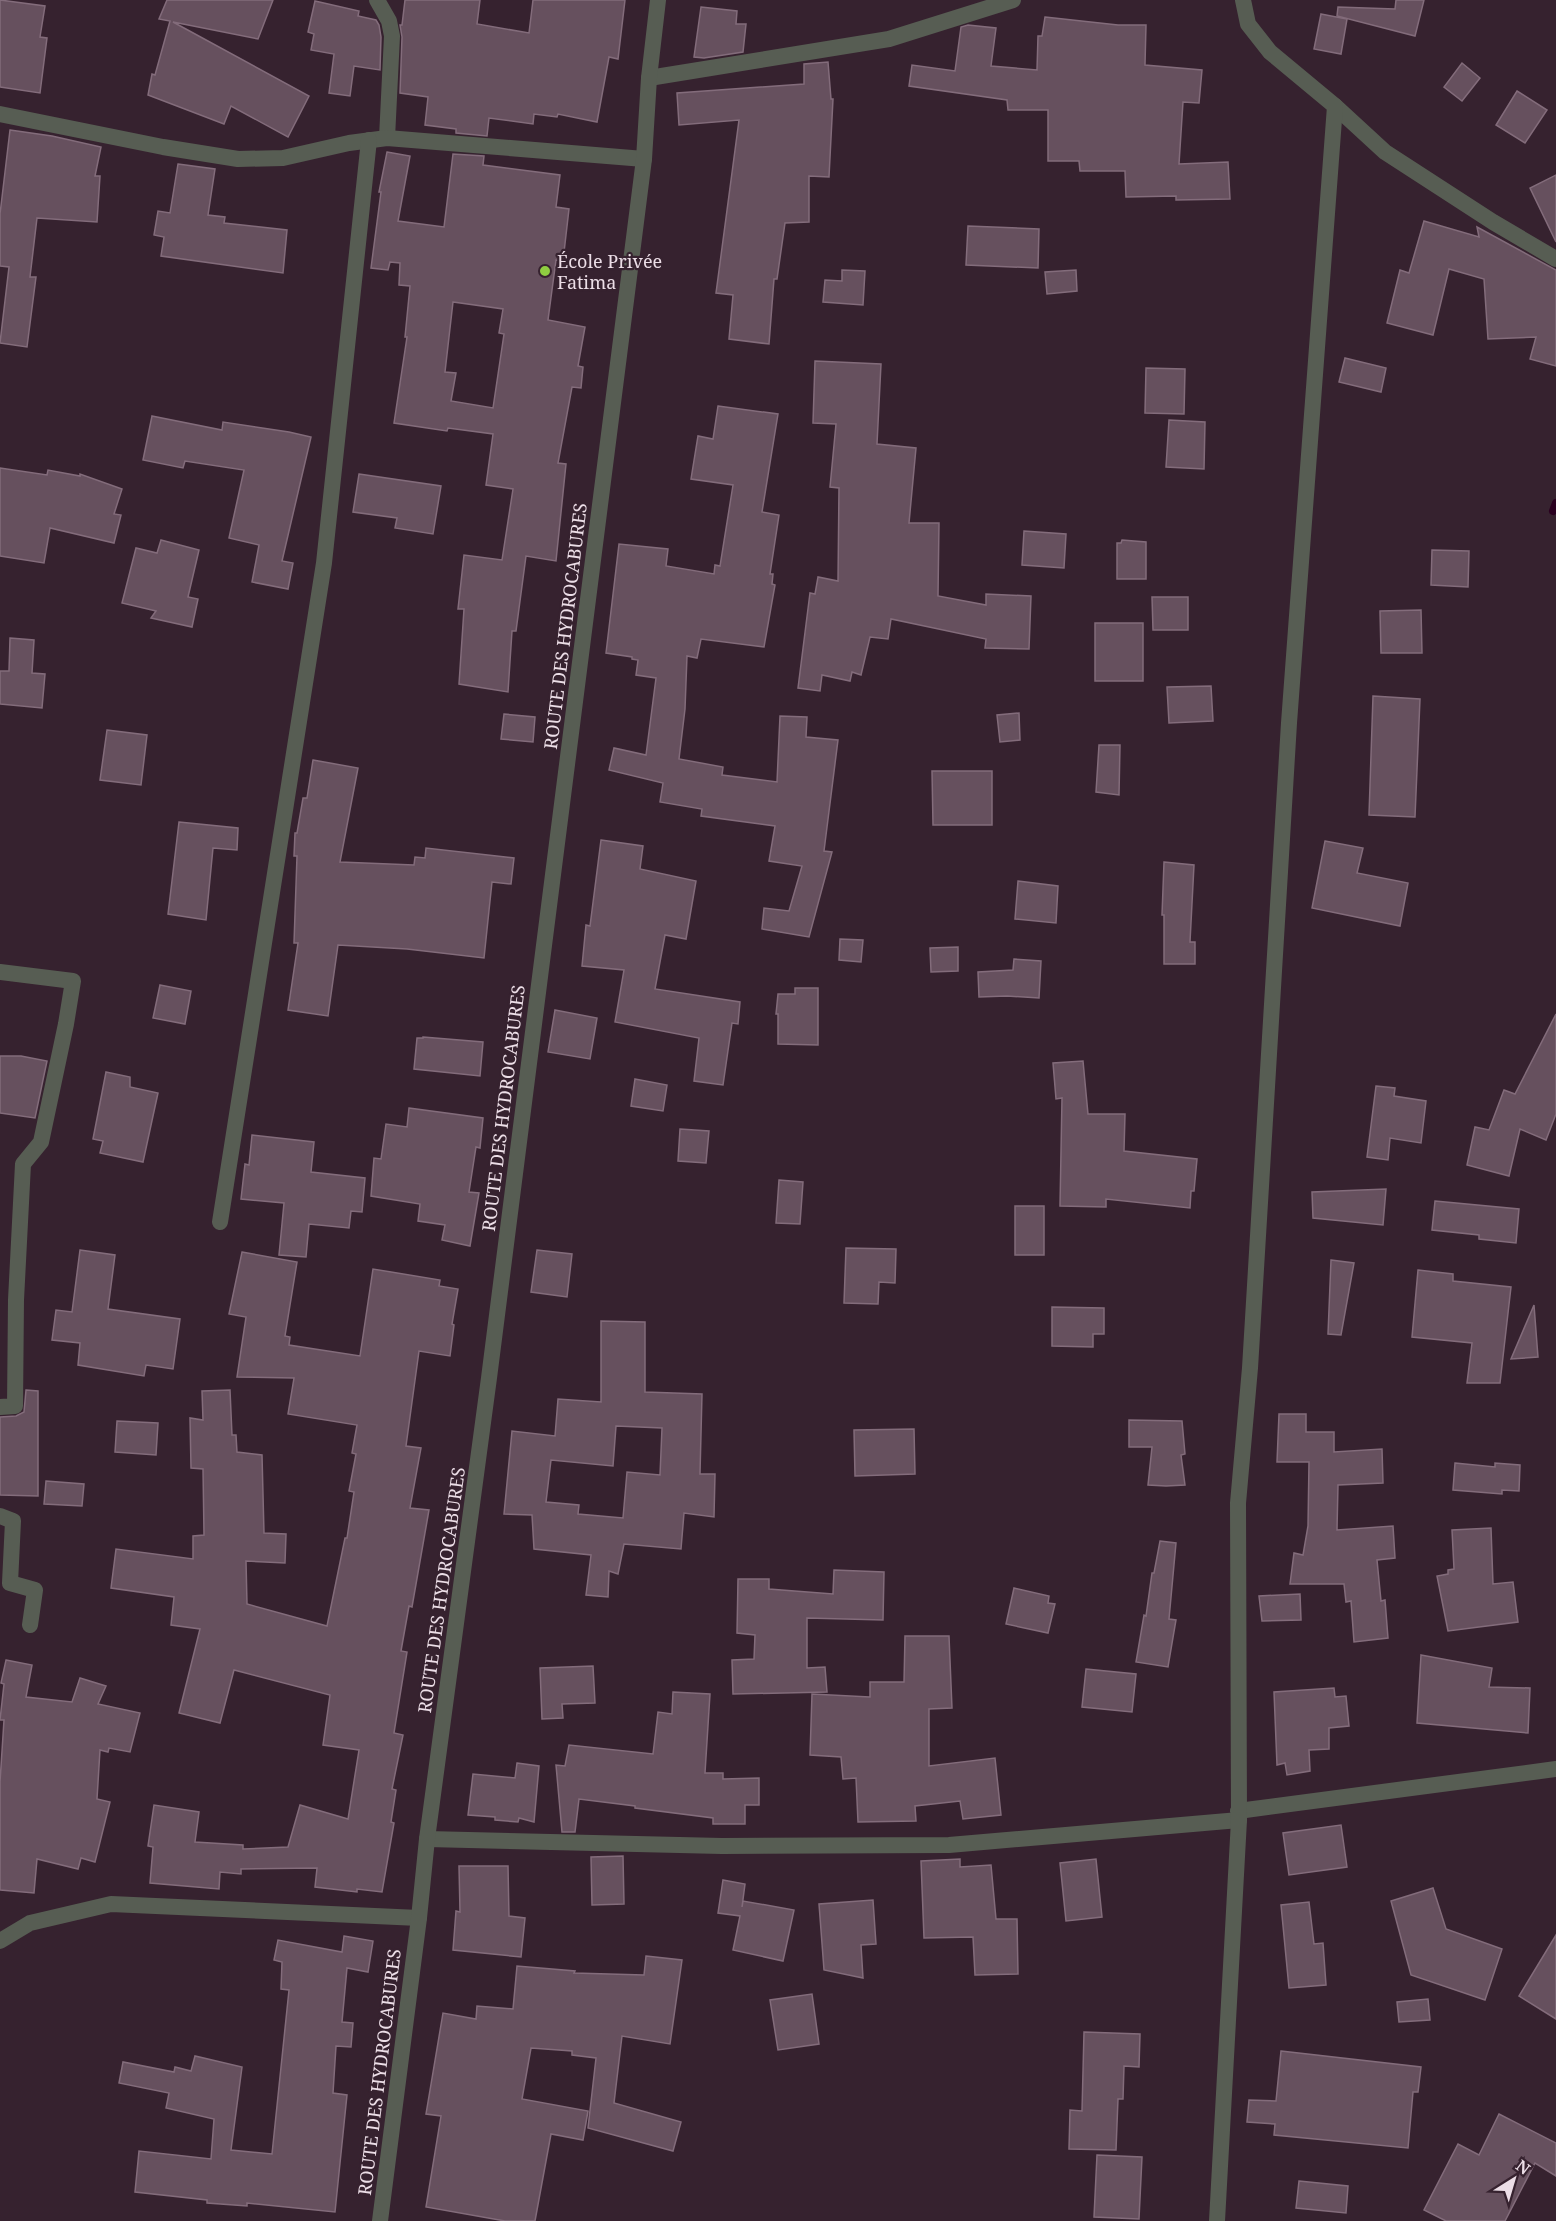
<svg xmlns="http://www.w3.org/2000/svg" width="1556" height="2221" font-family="'Noto Serif',serif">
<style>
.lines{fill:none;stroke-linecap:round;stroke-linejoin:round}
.stream{stroke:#2a0020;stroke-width:8}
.building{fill:#66505e;stroke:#836c7b;stroke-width:1.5;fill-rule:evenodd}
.minor{stroke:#575d53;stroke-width:16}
.poi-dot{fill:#8fcd41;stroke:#36222f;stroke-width:2}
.labels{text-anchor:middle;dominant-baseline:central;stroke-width:4.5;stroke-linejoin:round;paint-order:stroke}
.poi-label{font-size:18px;fill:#ecdee7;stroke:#36222f;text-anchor:start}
.street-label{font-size:18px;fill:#ecdee7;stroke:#36222f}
</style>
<rect width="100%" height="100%" fill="#36222f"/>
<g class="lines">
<polyline class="stream" points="1553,511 1556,503"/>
</g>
<g class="building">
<polygon points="0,0 45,6 40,37 47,38 40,93 0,87"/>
<polygon points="167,0 273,0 258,39 173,22 309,96 288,137 231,106 224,124 148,95 152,74 155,75 170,21 159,19"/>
<polygon points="405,0 480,0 477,24 529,33 533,0 625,0 618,59 609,57 597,122 558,114 557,117 534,114 533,124 489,118 487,136 456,133 456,129 425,125 428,97 400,93 402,37 400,25 402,25"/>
<polygon points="1396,0 1424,0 1415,36 1337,16 1338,7 1395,9"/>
<polygon points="315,1 359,11 358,16 376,20 379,25 381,37 380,70 354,66 350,96 329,93 334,54 311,50 314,34 308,32"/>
<polygon points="701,7 737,11 736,24 746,24 743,52 704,58 694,57"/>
<polygon points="1321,14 1347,19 1341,54 1314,49"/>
<polygon points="1045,17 1118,25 1146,25 1145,65 1202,70 1199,103 1183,102 1179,164 1228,162 1230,199 1176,200 1176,196 1126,197 1125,171 1080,171 1079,161 1048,161 1048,110 1008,110 1007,100 909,86 912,65 955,71 961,27 968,25 996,28 991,66 1037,70 1038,36 1042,36"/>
<polygon points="828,62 831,99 833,99 829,177 809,176 809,222 785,223 777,279 774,279 769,344 729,339 733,295 716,293 739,120 679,125 677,93 804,84 804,64"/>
<polygon points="1462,63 1480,78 1462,101 1444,87"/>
<polygon points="1517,91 1547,110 1525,143 1496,125"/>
<polygon points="10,130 52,136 101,147 95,176 100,176 97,222 37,218 30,277 36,277 27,347 0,343 9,267 0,266 0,214"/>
<path d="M387,152L410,156L398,221L444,227L453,154L484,156L483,165L560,175L556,207L569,209L563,261L556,260L548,320L585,327L578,366L583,367L581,388L572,387L558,463L566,464L556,561L526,556L516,631H512L508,692L459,684L464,609H458L464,555L502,560L513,489L486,485L493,434L448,428L447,431L394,423L407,337H405L410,286L399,285L400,263L390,262L388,270L371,268L381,192H379ZM453,302L503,309L499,333L504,334L493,408L451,401L456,373L445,372Z"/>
<polygon points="178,164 215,169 208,215 225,217 224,223 287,230 283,273 161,256 164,237 154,235 158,211 170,213"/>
<polygon points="1556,175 1556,242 1530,188"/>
<polygon points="1424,221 1479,237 1477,227 1556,270 1556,366 1530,359 1536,337 1488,339 1484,279 1449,269 1433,335 1387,323 1400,270 1409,273"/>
<polygon points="968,226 1039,229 1038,268 966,265"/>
<polygon points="842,270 865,271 863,305 823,302 825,280 842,281"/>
<polygon points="1076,270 1077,291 1047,294 1045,272"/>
<polygon points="1345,358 1386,368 1381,392 1339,382"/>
<polygon points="815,361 881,364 877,444 916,448 909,523 939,523 938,596 986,605 986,594 1031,596 1029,649 985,648 986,639 891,619 888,639 870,637 861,675 852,672 850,681 822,675 820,691 798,688 810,593 815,594 818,577 838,581 839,488 830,487 836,424 813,423"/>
<polygon points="1146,368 1185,369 1184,414 1145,413"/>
<polygon points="718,406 778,414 762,512 779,515 770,574 773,574 772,584 775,585 764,647 701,639 697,658 687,656 685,709 679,759 723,767 722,775 777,782 780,716 807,717 806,737 838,740 824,851 832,852 809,937 762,929 764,908 789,911 802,866 769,861 775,826 701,816 702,809 660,802 663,783 609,770 614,748 646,755 656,678 636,675 638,660 632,659 632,657 606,653 619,544 668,549 666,566 714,574 715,565 720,566 733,485 691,479 698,436 713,439"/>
<polygon points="152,416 222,430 223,422 289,432 311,437 282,561 293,563 288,589 252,582 259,545 229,538 244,470 185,461 183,468 143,460"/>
<polygon points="1169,420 1205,422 1204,469 1166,467"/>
<polygon points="0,468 47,475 48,470 80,476 80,474 122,489 114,514 121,515 114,543 50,528 44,563 0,556"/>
<polygon points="359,474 441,486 433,534 395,528 397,518 353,512"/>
<polygon points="1024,531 1066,534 1064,568 1022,565"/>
<polygon points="161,540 199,550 188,597 198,599 192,627 151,618 156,611 122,603 136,548 157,553"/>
<polygon points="1122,540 1146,542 1146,579 1117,579 1117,543 1121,543"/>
<polygon points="1432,550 1469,551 1468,587 1431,585"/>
<polygon points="1152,597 1188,597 1188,630 1153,630"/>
<polygon points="1421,610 1422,653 1381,653 1380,611"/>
<rect x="1095" y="623" width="48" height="58"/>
<polygon points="10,638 34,640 32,673 45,674 42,708 0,704 0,671 9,671"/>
<polygon points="1211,686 1213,721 1169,723 1167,687"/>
<polygon points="1373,696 1420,699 1415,817 1369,815"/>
<polygon points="1019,713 1020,740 1000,742 997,715"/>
<polygon points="504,714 535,717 533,742 501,739"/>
<polygon points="107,730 147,735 141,785 100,780"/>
<polygon points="1099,745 1120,745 1119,795 1096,792"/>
<polygon points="313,760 358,768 340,862 414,865 415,857 425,858 426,848 514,858 511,884 492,882 484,958 407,949 338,945 328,1016 288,1010 298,943 294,943 297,856 294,856 295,833 297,833 303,798 307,798"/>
<polygon points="932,771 992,771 992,825 933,825"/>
<polygon points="179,822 238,828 237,850 213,848 206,920 168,914"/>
<polygon points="601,840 643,846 640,869 696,881 686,939 665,935 655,989 740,1002 738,1024 732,1023 723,1085 694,1081 699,1038 615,1022 624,970 582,966 586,925 590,926"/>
<polygon points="1325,841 1363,848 1357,873 1408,883 1400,926 1312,908"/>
<polygon points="1164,862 1194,865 1190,942 1195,942 1195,964 1164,964 1164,915 1162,915"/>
<polygon points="1018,881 1058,886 1056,923 1015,919"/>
<polygon points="840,939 863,940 861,962 839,960"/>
<polygon points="958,947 958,971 931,972 930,948"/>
<polygon points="1014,959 1041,961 1039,998 1007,996 979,997 978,972 1013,970"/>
<polygon points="160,985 191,991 185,1024 153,1018"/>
<polygon points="795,988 818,988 818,1045 778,1044 778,1014 776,1014 778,994 795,994"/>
<polygon points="555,1010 597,1018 590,1059 548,1052"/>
<polygon points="1556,1014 1556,1114 1546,1140 1520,1129 1509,1176 1467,1165 1475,1127 1489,1130 1504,1090 1515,1094"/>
<polygon points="423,1037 483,1042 480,1076 414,1069 417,1038 423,1038"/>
<polygon points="0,1056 21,1056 47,1061 35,1118 0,1113"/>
<polygon points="1083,1061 1088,1114 1125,1114 1124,1151 1197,1159 1194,1191 1191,1191 1190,1208 1106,1199 1106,1207 1060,1206 1062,1098 1056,1099 1053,1063"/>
<polygon points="106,1072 130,1077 130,1087 158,1093 143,1162 100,1153 103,1141 93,1139"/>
<polygon points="635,1079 667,1085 663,1111 631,1106"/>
<polygon points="1376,1086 1395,1088 1394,1096 1426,1101 1421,1143 1390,1138 1388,1160 1367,1157"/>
<polygon points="409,1108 483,1118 480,1148 476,1147 469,1192 479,1193 470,1246 442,1240 445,1225 418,1221 420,1204 371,1196 374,1158 381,1159 386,1124 407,1127"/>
<polygon points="680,1129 709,1131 706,1163 678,1161"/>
<polygon points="252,1135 314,1142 311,1172 365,1178 362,1212 351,1211 349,1228 309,1224 306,1257 279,1255 284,1203 241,1199 245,1164 249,1165"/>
<polygon points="779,1180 803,1182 800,1224 776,1223"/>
<polygon points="1386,1189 1383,1225 1313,1218 1312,1192"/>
<polygon points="1435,1201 1519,1209 1516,1243 1479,1239 1479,1235 1432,1230"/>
<rect x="1015" y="1206" width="29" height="49"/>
<polygon points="846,1248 896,1249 895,1283 879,1282 878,1304 844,1303"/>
<polygon points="80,1250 115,1255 108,1309 180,1319 173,1369 146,1365 144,1376 78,1365 80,1343 52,1340 56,1310 72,1312"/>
<polygon points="537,1250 572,1254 567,1297 531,1292"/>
<polygon points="242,1252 297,1262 285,1336 290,1337 289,1345 360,1356 373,1269 440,1280 439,1286 458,1289 452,1324 454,1325 450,1356 419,1351 406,1446 421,1448 410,1508 429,1510 412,1607 409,1606 401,1651 407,1652 394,1733 403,1735 392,1789 396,1790 391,1822 394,1823 382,1892 357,1889 357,1892 315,1887 317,1868 241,1869 241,1874 220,1872 219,1889 150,1883 153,1847 148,1846 154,1805 199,1812 195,1842 243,1845 243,1849 288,1847 300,1805 348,1819 359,1750 323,1745 330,1695 234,1670 220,1723 179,1713 200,1629 171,1625 174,1597 111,1588 116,1549 193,1559 193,1536 204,1535 203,1469 191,1468 190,1418 203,1420 202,1391 230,1390 232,1435 236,1435 237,1452 262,1455 264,1533 286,1534 285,1563 246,1561 247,1604 327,1626 345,1538 347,1538 354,1492 349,1491 356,1454 352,1453 357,1425 288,1414 294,1378 237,1377 246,1317 229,1314"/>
<polygon points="1331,1260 1354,1263 1341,1335 1328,1334"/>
<polygon points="1418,1270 1453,1274 1453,1281 1511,1287 1500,1383 1467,1383 1472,1343 1412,1337"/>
<polygon points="1534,1305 1538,1357 1511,1359"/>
<polygon points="1052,1307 1104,1308 1104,1334 1093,1334 1093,1347 1052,1346"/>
<path d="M601,1321L645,1322V1392L702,1394L700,1474H715L714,1517L684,1513L681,1549L624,1544L618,1574L609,1571L608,1597L586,1595L591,1555L534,1549L532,1515L504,1514L512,1431L555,1436L558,1399L601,1402ZM616,1426L662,1428L660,1475L627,1472L623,1518L578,1514L579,1505L546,1502L551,1460L613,1466Z"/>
<polygon points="26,1390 38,1391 38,1496 0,1495 0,1417 16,1416 24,1412"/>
<polygon points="1279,1414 1306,1414 1306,1432 1334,1432 1334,1452 1382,1449 1383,1483 1338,1485 1337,1530 1393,1526 1395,1558 1377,1560 1381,1601 1385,1600 1388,1638 1354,1642 1351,1601 1346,1602 1344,1584 1290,1584 1294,1553 1303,1555 1308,1526 1309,1462 1277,1462"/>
<polygon points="1129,1420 1182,1421 1185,1454 1181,1455 1185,1485 1166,1486 1148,1485 1152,1447 1129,1447"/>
<polygon points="117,1421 158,1423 156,1455 115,1452"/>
<polygon points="914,1429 915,1474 855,1476 854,1430"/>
<polygon points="1455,1463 1495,1467 1495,1463 1520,1465 1519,1491 1502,1490 1502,1494 1453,1490"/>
<polygon points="46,1481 84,1484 82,1506 44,1504"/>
<polygon points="1491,1528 1493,1584 1513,1582 1518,1622 1448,1631 1437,1576 1448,1574 1448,1570 1454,1569 1452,1530"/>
<polygon points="1160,1541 1176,1543 1169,1619 1176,1620 1168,1667 1136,1662 1144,1615 1146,1616 1152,1573 1154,1573"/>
<polygon points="834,1570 884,1572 883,1620 807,1618 807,1668 825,1667 827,1692 733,1694 732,1660 754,1659 755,1635 737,1633 738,1579 769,1579 769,1589 833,1594"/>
<polygon points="1014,1588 1049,1596 1048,1603 1055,1604 1048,1633 1006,1624"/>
<polygon points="1300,1594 1301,1620 1262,1621 1259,1596"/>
<polygon points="905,1636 949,1636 952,1708 929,1709 929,1766 995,1758 1001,1815 963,1819 960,1801 915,1806 916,1821 858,1822 856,1778 843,1779 841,1757 810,1755 812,1694 870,1697 870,1682 904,1682"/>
<polygon points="1421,1655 1492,1668 1489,1687 1530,1688 1528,1733 1417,1723"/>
<polygon points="6,1660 32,1665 26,1697 72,1702 80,1678 106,1686 98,1704 140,1713 130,1752 109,1748 108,1752 100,1750 97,1799 110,1802 95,1862 81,1858 78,1869 37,1859 34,1893 0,1890 0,1782 4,1720 0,1720 4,1684 1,1683"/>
<polygon points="593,1666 595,1703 562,1704 563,1718 542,1719 540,1668"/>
<polygon points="1086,1669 1136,1674 1132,1712 1082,1707"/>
<polygon points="1334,1688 1335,1697 1346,1696 1349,1726 1329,1728 1329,1749 1309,1750 1310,1771 1287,1775 1285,1763 1277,1765 1274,1692"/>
<polygon points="673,1692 710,1694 705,1773 723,1773 723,1779 759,1778 759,1805 745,1805 745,1824 713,1824 713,1818 635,1808 635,1806 579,1799 575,1832 562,1832 556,1765 565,1766 569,1745 653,1754 658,1712 672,1714"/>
<polygon points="517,1763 539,1766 534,1822 519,1818 518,1822 495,1820 495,1817 468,1815 473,1774 515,1778"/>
<polygon points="1341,1825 1347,1867 1289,1875 1283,1833"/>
<polygon points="623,1856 624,1904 592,1905 591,1857"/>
<polygon points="960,1859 960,1867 991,1865 996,1919 1017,1919 1018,1974 975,1975 973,1937 924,1938 921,1861"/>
<polygon points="1096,1859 1102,1917 1066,1921 1060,1863"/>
<polygon points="459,1866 508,1866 509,1916 525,1918 521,1957 453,1950 456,1911 460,1912"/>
<polygon points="723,1880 745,1884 742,1907 743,1901 794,1910 783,1961 733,1950 740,1916 718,1913"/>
<polygon points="1433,1888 1446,1929 1502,1949 1485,2000 1411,1975 1391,1901"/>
<polygon points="873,1900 876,1944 861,1945 863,1978 824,1970 819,1904"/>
<polygon points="1309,1902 1314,1944 1323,1943 1326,1985 1289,1988 1281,1905"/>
<polygon points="1556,1935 1556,2019 1519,1996"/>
<polygon points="344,1936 373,1941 368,1972 347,1968 342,2022 353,2023 351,2047 336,2046 333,2093 347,2095 335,2212 247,2203 247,2206 207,2203 207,2200 135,2192 139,2151 211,2159 214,2119 166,2108 169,2093 119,2083 123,2062 174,2072 175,2067 191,2071 195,2056 242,2067 231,2150 272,2154 289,1990 281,1989 282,1962 274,1960 278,1940 342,1952"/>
<polygon points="646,1956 682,1960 670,2044 622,2036 614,2103 681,2122 673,2151 588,2128 596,2058 572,2055 572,2051 531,2048 522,2099 588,2111 583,2140 551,2134 535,2221 505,2221 426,2207 441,2116 426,2114 443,2013 476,2019 477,2006 513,2009 517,1966 575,1971 574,1973 644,1975"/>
<polygon points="812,1994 819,2044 778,2050 770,2000"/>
<polygon points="1428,1999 1430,2020 1399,2022 1397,2002"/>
<polygon points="1084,2032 1140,2034 1139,2067 1124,2066 1123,2099 1118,2099 1116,2150 1069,2149 1070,2110 1082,2111"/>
<polygon points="1281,2051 1421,2067 1418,2092 1413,2092 1408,2148 1274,2135 1275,2124 1247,2122 1249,2100 1276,2101"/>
<polygon points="1499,2114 1556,2143 1556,2176 1535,2163 1505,2221 1446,2221 1424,2210 1458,2144 1479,2155"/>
<polygon points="1097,2155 1142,2157 1139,2219 1094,2217"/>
<polygon points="1299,2181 1348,2186 1346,2213 1296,2208"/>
</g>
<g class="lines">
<g class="minor">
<polyline points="377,0 389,21 392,36 387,138"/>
<polyline points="649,78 889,39 1013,0"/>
<polyline points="1335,106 1385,152 1493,222 1556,259"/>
<polyline points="0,114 163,147 238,159 283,158 349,143 387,138 644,159"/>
<polyline points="0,972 73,981 66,1024 41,1142 23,1164 16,1300 15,1406 0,1407"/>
<polyline points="220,1222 324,563 369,140"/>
<polyline points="0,1516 13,1521 10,1583 35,1590 30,1625"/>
<polyline points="1238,1811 1556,1769"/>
<polyline points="427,1839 722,1846 949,1845 1239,1820"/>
<polyline points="0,1941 30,1923 111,1904 419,1918"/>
<polyline points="380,2221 419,1918 427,1839 489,1378 644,159 649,78 658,0"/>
<polyline points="1217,2221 1239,1820 1238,1503 1250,1368 1289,723 1335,106 1270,52 1248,24 1243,0"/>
</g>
</g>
<circle class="poi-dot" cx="545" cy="271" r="6"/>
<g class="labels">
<g class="poi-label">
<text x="557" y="261">École Privée<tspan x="557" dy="21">Fatima</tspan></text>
</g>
<g class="street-label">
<text transform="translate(565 626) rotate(-83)">ROUTE DES HYDROCABURES</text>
<text transform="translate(503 1108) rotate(-83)">ROUTE DES HYDROCABURES</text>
<text transform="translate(441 1590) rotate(-82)">ROUTE DES HYDROCABURES</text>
<text transform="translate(379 2072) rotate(-83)">ROUTE DES HYDROCABURES</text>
</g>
</g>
<g transform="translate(1514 2179) rotate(37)" stroke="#36222f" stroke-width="4.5" paint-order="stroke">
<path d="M0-4.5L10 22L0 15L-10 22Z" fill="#ecdee7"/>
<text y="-9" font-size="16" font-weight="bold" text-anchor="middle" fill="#ecdee7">N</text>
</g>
</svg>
